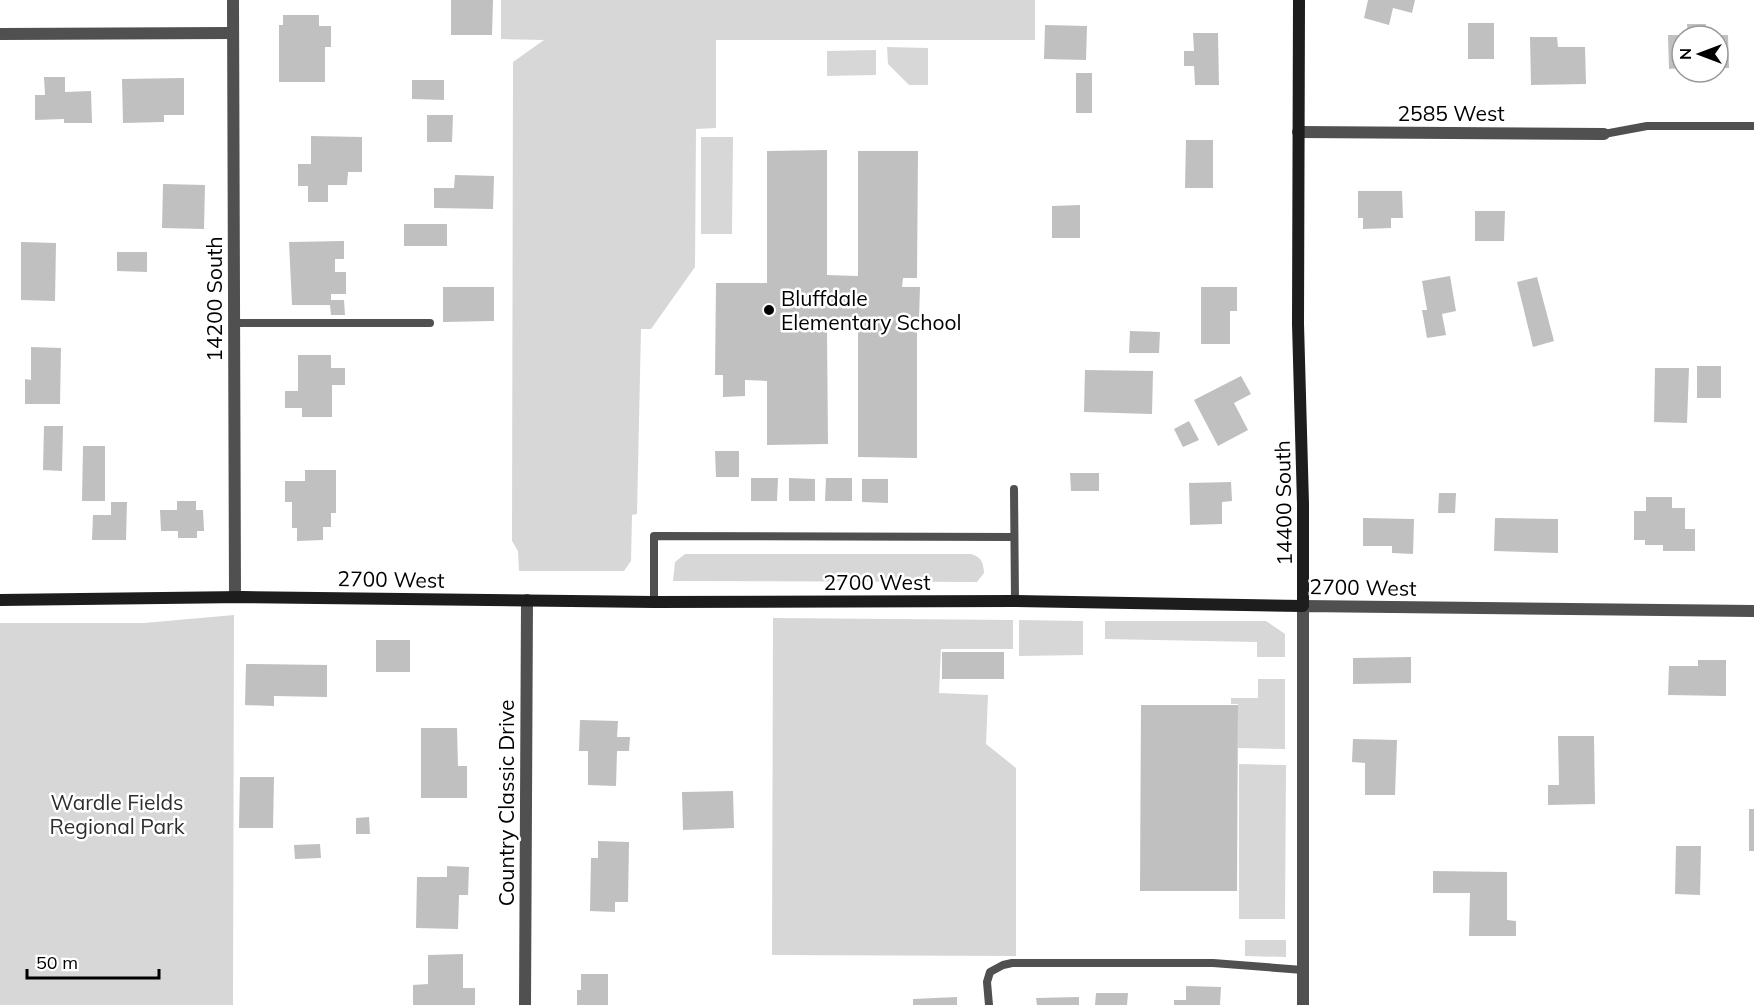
<svg xmlns="http://www.w3.org/2000/svg" width="1754" height="1005" font-family="Mulish,sans-serif">
<style>
.green{fill:#d7d7d7}
.building{fill:#c0c0c0}
.lines{fill:none;stroke-linecap:round;stroke-linejoin:round}
.service{stroke:#505050;stroke-width:8}
.minor{stroke:#505050;stroke-width:12}
.tertiary{stroke:#505050;stroke-width:12}
.secondary{stroke:#1d1d1d;stroke-width:12}
.poi-dot{fill:#000;stroke:#fff;stroke-width:2}
.labels{text-anchor:middle;dominant-baseline:central;stroke-width:5;stroke-linejoin:round;paint-order:stroke}
.street-label{font-size:21px;fill:#000;stroke:#fff}
.poi-label{font-size:21px;fill:#000;stroke:#fff;text-anchor:start}
.park-label{font-size:21px;fill:#2e2e2e;stroke:#fff}
</style>
<rect width="100%" height="100%" fill="#fff"/>
<g class="green">
<polygon points="501,0 1035,0 1035,40 716,40 716,128 696,129 695,267 651,329 641,329 637,514 632,515 631,561 624,571 519,571 518,551 512,541 513,62 544,40 501,39"/>
<polygon points="887,47 928,48 928,85 909,85 888,64"/>
<polygon points="876,50 876,75 827,76 827,51"/>
<polygon points="701,137 733,137 732,234 701,234"/>
<path d="M685,554H971C982,558 983,562 984,573L977,582L673,581L675,562Z"/>
<polygon points="234,615 233,1005 0,1005 0,623 144,623"/>
<polygon points="773,618 1013,620 1013,649 941,649 939,693 988,695 986,744 1016,768 1016,956 772,955"/>
<polygon points="1019,620 1083,621 1083,655 1019,656"/>
<polygon points="1105,621 1266,621 1285,634 1285,657 1257,657 1257,642 1105,639"/>
<polygon points="1258,679 1285,679 1285,749 1238,748 1238,704 1231,704 1231,698 1258,698"/>
<polygon points="1239,764 1286,765 1285,919 1239,919"/>
<polygon points="1245,940 1286,940 1286,957 1245,956"/>
</g>
<g class="building">
<polygon points="451,0 493,0 492,35 451,35"/>
<polygon points="1368,0 1415,0 1412,13 1393,8 1389,25 1364,18"/>
<polygon points="283,15 319,15 319,26 331,26 331,47 325,47 325,82 279,82 279,25 283,25"/>
<rect x="1468" y="23" width="26" height="36"/>
<polygon points="1687,24 1706,24 1706,36 1688,36"/>
<polygon points="1045,25 1087,26 1086,60 1044,59"/>
<polygon points="1193,33 1218,33 1219,85 1195,85 1194,66 1184,66 1184,51 1194,51"/>
<polygon points="1668,35 1682,35 1682,68 1669,69"/>
<polygon points="1718,35 1728,35 1729,68 1718,68"/>
<polygon points="1530,37 1557,37 1558,47 1585,47 1586,84 1531,85"/>
<rect x="1076" y="73" width="16" height="40"/>
<polygon points="44,77 65,77 65,92 91,91 92,123 64,123 64,119 35,120 35,95 45,95"/>
<polygon points="184,78 184,115 164,115 164,122 123,123 122,79"/>
<polygon points="412,80 444,80 444,100 412,99"/>
<polygon points="427,115 453,115 452,142 427,142"/>
<polygon points="311,136 362,137 362,172 348,172 347,185 328,185 328,202 308,202 308,186 298,186 298,164 311,164"/>
<polygon points="1186,140 1213,140 1213,188 1185,188"/>
<polygon points="827,150 827,275 858,276 858,151 918,151 917,278 903,278 902,287 920,287 919,319 902,319 902,331 917,332 917,458 858,457 858,330 827,330 828,444 767,445 767,381 745,380 745,396 723,397 723,375 715,375 716,283 767,283 767,151"/>
<polygon points="455,175 494,176 493,209 434,208 434,188 454,188"/>
<polygon points="163,184 205,185 204,229 162,228"/>
<polygon points="1358,191 1402,191 1403,218 1391,218 1391,228 1363,229 1363,218 1358,218"/>
<polygon points="1080,205 1080,238 1052,238 1052,206"/>
<polygon points="1475,211 1505,211 1504,241 1475,241"/>
<rect x="404" y="224" width="43" height="22"/>
<polygon points="344,241 344,259 335,259 335,272 346,272 346,294 331,294 331,300 344,300 345,315 331,315 330,305 292,305 289,242"/>
<polygon points="21,242 56,243 55,301 21,300"/>
<polygon points="117,252 147,252 147,272 117,271"/>
<polygon points="1450,276 1456,311 1442,314 1446,335 1427,338 1422,310 1427,310 1422,281"/>
<polygon points="1537,277 1554,341 1533,347 1517,282"/>
<polygon points="443,287 494,287 494,321 443,322"/>
<polygon points="1201,287 1237,287 1237,311 1230,311 1230,344 1201,344"/>
<polygon points="1130,331 1160,332 1159,353 1129,353"/>
<polygon points="31,347 61,348 60,404 25,404 25,379 31,380"/>
<polygon points="298,355 331,355 331,368 345,368 345,385 332,385 332,417 302,417 302,408 285,408 285,391 298,391"/>
<rect x="1697" y="366" width="24" height="32"/>
<polygon points="1655,368 1689,368 1687,423 1654,422"/>
<polygon points="1085,370 1153,371 1152,414 1084,412"/>
<polygon points="1241,376 1251,394 1234,403 1248,430 1218,446 1194,400"/>
<polygon points="1189,421 1199,440 1183,447 1174,429"/>
<polygon points="44,426 63,426 62,471 43,470"/>
<polygon points="83,446 105,446 105,501 82,501"/>
<polygon points="715,451 739,451 739,477 716,477"/>
<polygon points="305,470 336,470 336,513 331,513 331,527 323,527 323,540 297,541 297,528 292,528 292,502 285,502 285,481 305,481"/>
<polygon points="1070,473 1099,473 1099,491 1071,491"/>
<polygon points="751,478 778,478 777,501 751,501"/>
<polygon points="789,478 815,479 815,501 789,501"/>
<polygon points="826,478 852,478 852,501 825,501"/>
<polygon points="862,479 888,479 888,503 862,502"/>
<polygon points="1231,482 1232,501 1222,502 1222,524 1190,525 1189,483"/>
<polygon points="1439,493 1456,493 1455,513 1438,513"/>
<polygon points="1646,497 1672,497 1672,508 1685,508 1685,529 1695,529 1695,551 1663,551 1663,545 1645,545 1645,540 1634,540 1634,511 1646,511"/>
<polygon points="177,501 196,501 196,510 203,510 204,531 197,531 197,538 178,538 178,531 161,531 160,510 177,510"/>
<polygon points="111,502 127,502 126,540 92,540 93,515 111,515"/>
<polygon points="1363,518 1414,519 1413,554 1392,553 1392,546 1363,546"/>
<polygon points="1495,518 1558,519 1558,553 1494,551"/>
<rect x="376" y="640" width="34" height="32"/>
<rect x="942" y="652" width="62" height="27"/>
<polygon points="1411,657 1411,683 1353,684 1353,658"/>
<polygon points="1698,660 1726,660 1726,696 1668,695 1669,666 1698,666"/>
<polygon points="246,664 327,665 327,697 274,696 274,706 245,705"/>
<polygon points="1141,705 1238,705 1237,891 1140,891"/>
<polygon points="580,720 618,721 617,737 630,737 629,751 617,751 616,786 588,785 588,751 579,751"/>
<polygon points="421,728 457,728 458,766 467,766 467,798 421,798"/>
<polygon points="1558,736 1594,736 1595,804 1548,805 1548,785 1559,785"/>
<polygon points="1353,739 1397,740 1395,795 1365,795 1365,763 1352,762"/>
<polygon points="240,777 274,777 273,828 239,828"/>
<polygon points="733,791 734,828 683,830 682,792"/>
<rect x="1749" y="809" width="5" height="42"/>
<polygon points="369,817 370,834 356,834 356,818"/>
<polygon points="598,841 629,842 628,902 615,902 615,912 590,911 591,858 598,858"/>
<polygon points="320,844 321,858 295,859 294,845"/>
<polygon points="1676,846 1701,846 1700,895 1675,894"/>
<polygon points="447,866 469,867 468,895 459,895 458,929 416,928 417,877 447,877"/>
<polygon points="1433,871 1507,872 1507,920 1516,921 1516,936 1469,936 1470,893 1433,893"/>
<polygon points="463,954 463,988 475,988 475,1005 413,1005 413,985 428,984 428,955"/>
<polygon points="581,974 608,974 608,1005 577,1005 577,990 581,990"/>
<polygon points="1186,986 1221,987 1220,1005 1174,1005 1174,1000 1186,1000"/>
<polygon points="1096,993 1128,993 1127,1005 1095,1005"/>
<polygon points="957,997 957,1005 913,1005 913,999"/>
<polygon points="1079,997 1079,1005 1037,1005 1036,998"/>
</g>
<g class="lines">
<g class="service">
<polyline points="1604,134 1647,126 1754,126"/>
<polyline points="234,323 430,323"/>
<polyline points="1014,489 1015,601"/>
<polyline points="654,602 654,536 1014,537"/>
<polyline points="989,1005 987,982 990,972 1003,965 1012,963 1213,963 1303,970"/>
</g>
<g class="minor">
<polyline points="233,0 235,597"/>
<polyline points="0,34 232,33"/>
<polyline points="1298,132 1604,134"/>
<polyline points="525,1005 527,600"/>
</g>
<polyline class="tertiary" points="1303,1005 1303,606 1754,611"/>
<polyline class="secondary" points="0,600 243,597 654,602 1015,601 1303,606 1303,504 1298,324 1299,0"/>
</g>
<circle class="poi-dot" cx="769" cy="310" r="6"/>
<g class="labels">
<g class="street-label">
<text x="1451" y="113">2585 West</text>
<text transform="translate(214 299) rotate(-90)">14200 South</text>
<text transform="translate(1283 503) rotate(-91)">14400 South</text>
<text transform="translate(391 579) rotate(1)">2700 West</text>
<text x="877" y="582">2700 West</text>
<text transform="translate(1363 587) rotate(1)">2700 West</text>
<text transform="translate(506 803) rotate(-90)">Country Classic Drive</text>
</g>
<g class="poi-label">
<text x="781" y="298">Bluffdale<tspan x="781" dy="24">Elementary School</tspan></text>
</g>
<g class="park-label">
<text x="117" y="802">Wardle Fields<tspan x="117" dy="24">Regional Park</tspan></text>
</g>
</g>
<g transform="translate(1700 54) rotate(270)"><circle r="28" fill="#ffffff" stroke="#999999" stroke-width="1.5"/>
<path d="M0-4.5L10 22L0 15L-10 22Z" fill="#000000"/>
<text y="-9" font-size="16" font-weight="bold" text-anchor="middle" fill="#000000">N</text>
</g>
<path d="M27 969v9h132v-9" fill="none" stroke="#000000" stroke-width="3"/>
<text x="36" y="969" font-size="18" fill="#000000" stroke="#ffffff" stroke-width="4.5" paint-order="stroke">50 m</text>
</svg>
